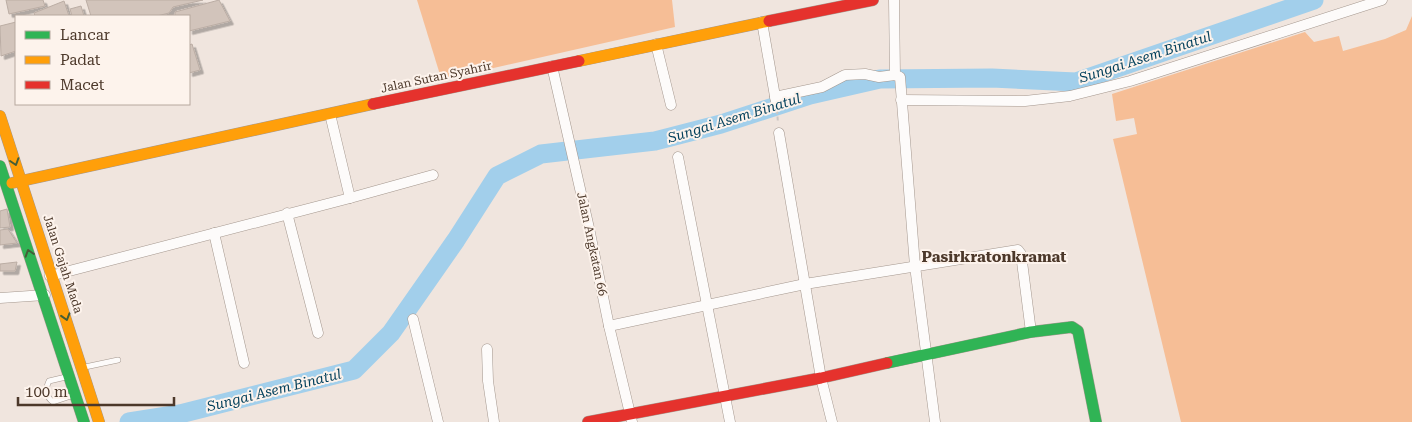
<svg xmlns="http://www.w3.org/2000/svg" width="1412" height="422" font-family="'Roboto Serif',serif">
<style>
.green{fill:#f6be96}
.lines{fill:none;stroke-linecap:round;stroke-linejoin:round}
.river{stroke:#a2cfeb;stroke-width:19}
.building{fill:#d2c4bb;stroke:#bbada4;filter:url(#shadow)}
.lane-casing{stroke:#a4978e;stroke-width:6}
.street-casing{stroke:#a4978e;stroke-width:11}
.fast-casing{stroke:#a4978e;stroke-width:12}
.slow-casing{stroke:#a4978e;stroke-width:12}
.jam-casing{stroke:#a4978e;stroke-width:12}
.path{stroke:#cdc7c3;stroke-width:2;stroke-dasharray:4 2.5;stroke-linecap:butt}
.lane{stroke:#fdfbfa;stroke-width:5}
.street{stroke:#fdfbfa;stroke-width:10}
.fast{stroke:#30b455;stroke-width:11}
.slow{stroke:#ff9f0a;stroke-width:11}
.jam{stroke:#e5322d;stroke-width:11}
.oneway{stroke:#445d37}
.labels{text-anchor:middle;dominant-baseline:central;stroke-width:4;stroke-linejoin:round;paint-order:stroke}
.street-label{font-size:12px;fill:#4c382a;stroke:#fdf3ec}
.water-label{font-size:14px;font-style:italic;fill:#013f5b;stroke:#fdf3ec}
.quarter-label{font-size:15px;font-weight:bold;fill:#4c382a;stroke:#fdf3ec}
</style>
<defs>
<filter id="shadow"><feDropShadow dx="3.5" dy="3.5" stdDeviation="0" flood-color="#0004"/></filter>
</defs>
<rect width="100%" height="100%" fill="#f0e5de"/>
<g class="green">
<polygon points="417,0 672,0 675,27 454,77 441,78"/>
<polygon points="1412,16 1412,422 1181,422 1113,139 1137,134 1134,118 1116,121 1112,94 1305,32 1314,42 1339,36 1343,51 1385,39 1406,30"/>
</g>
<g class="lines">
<polyline class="river" points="129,422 180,414 354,370 391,333 456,240 497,176 541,154 655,141 721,124 810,95 880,79 992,78 1076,82 1314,0"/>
</g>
<g class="building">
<polygon points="6,0 43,0 45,6 9,14"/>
<polygon points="86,0 203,0 173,7 169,13 157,16 91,16"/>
<polygon points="219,0 230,21 189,31 189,16 175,16 175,12"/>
<polygon points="64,1 69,16 35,16 34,13"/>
<polygon points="81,6 84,16 72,16 70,9"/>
<polygon points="16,22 16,51 1,56 0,26"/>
<polygon points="192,44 200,70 189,73 189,45"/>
<polygon points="7,209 10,227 0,228 0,211"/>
<polygon points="8,229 17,243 0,245 0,230"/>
<polygon points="17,262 15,271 0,271 0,264"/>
</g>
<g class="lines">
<defs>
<g id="lane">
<polyline points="85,367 118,360"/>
<path d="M66,377L49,381C45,389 46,397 53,402L71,396"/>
</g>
<g id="street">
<polyline points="894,0 895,75 900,77 915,266 935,422"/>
<polyline points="762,22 776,102"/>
<polyline points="656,44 671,105"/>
<polyline points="552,66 589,228 609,326 632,422"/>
<polyline points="775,97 822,87 845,75 865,74 879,77 895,75"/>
<polyline points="901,100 1025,101 1070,96 1130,81 1382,0"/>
<polyline points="779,133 821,378 832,422"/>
<polyline points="678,157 730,422"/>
<polyline points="350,198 433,175"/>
<polyline points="287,213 318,333"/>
<polyline points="214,233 244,363"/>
<polyline points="50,276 350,198 330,114"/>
<polyline points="0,298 45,295"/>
<polyline points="413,319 438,422"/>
<polyline points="609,326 805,284 1018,250 1021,254 1031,332"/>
<polyline points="487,349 488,381 494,422"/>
</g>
<g id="fast">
<polyline points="0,166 84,422"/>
<polyline points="887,363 1031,332 1072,327 1078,331 1096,422"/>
</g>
<g id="slow">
<polyline points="579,61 769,21"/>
<polyline points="0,116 99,422"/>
<polyline points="12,183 373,104"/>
</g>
<g id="jam">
<polyline points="769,21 873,0"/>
<polyline points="373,104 579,61"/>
<polyline points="588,422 821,378 887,363"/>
</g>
</defs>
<use href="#lane" class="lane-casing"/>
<use href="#street" class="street-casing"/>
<use href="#fast" class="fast-casing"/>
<use href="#slow" class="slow-casing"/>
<use href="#jam" class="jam-casing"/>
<polyline class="path" points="777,110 778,123"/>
<use href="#lane" class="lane"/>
<use href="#street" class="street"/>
<use href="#fast" class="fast"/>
<use href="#slow" class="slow"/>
<use href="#jam" class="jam"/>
</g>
<defs><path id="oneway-chevron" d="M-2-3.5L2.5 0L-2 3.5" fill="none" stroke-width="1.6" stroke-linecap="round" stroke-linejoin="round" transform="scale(1.25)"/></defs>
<g class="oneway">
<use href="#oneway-chevron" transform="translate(15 162) rotate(72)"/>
<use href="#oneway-chevron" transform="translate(29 253) rotate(-108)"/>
<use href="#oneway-chevron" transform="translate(66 317) rotate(73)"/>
</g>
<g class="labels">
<g class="street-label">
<text transform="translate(436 77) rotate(-12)">Jalan Sutan Syahrir</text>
<text transform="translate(592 244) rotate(78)">Jalan Angkatan 66</text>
<text transform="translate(63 264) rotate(72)">Jalan Gajah Mada</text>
</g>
<g class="water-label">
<text transform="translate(1145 57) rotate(-18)">Sungai Asem Binatul</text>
<text transform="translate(734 118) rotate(-17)">Sungai Asem Binatul</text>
<text transform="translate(274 390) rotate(-14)">Sungai Asem Binatul</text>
</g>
<g class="quarter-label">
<text x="994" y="257">Pasirkratonkramat</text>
</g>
</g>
<rect x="15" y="15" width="175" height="90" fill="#fdf3ec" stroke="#b6a89e"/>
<rect x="25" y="31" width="25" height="8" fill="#30b455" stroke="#b6a89e"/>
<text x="60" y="40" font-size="15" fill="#4c382a">Lancar</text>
<rect x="25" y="56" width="25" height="8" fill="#ff9f0a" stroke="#b6a89e"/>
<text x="60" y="65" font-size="15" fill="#4c382a">Padat</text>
<rect x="25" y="81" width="25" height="8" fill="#e5322d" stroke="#b6a89e"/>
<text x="60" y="90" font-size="15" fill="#4c382a">Macet</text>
<path d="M18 397v8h156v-8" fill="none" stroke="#4c382a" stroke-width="2.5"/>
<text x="25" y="397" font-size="15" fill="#4c382a" stroke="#fdf3ec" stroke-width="4" paint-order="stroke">100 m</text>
</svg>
